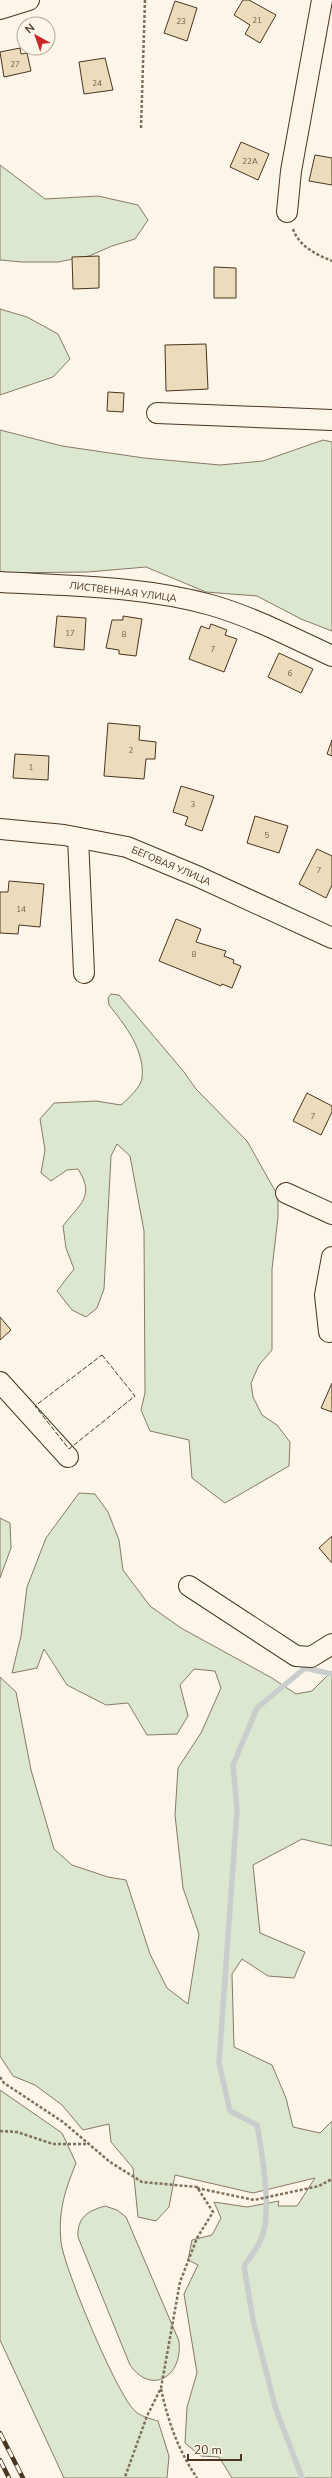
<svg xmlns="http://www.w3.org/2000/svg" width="332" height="2478" font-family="'Nunito Sans',sans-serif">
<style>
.green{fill:#dce7d0;stroke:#887966}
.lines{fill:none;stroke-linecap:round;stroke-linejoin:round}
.stream{stroke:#c9cecd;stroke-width:5.5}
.building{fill:#ecdcbc;stroke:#4a3520}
.minor-casing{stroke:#4a3520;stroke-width:22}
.path{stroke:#7f6f5c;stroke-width:2.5;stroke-dasharray:3 2;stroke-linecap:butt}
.minor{stroke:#fbf6e9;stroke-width:20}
.rail-casing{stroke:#4a3520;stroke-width:4.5}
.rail{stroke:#fbf6e9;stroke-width:3;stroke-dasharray:9;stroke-linecap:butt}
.fence{stroke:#4a3520;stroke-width:1;stroke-dasharray:5 2;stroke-linecap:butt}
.labels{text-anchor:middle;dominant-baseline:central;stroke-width:3;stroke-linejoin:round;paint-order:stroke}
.number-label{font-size:8px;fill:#725f47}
.street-label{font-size:10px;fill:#4a3520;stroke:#fbf6e9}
</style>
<rect width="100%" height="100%" fill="#fbf6e9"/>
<g class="green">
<polygon points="0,165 45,199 98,196 138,205 148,220 135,239 112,246 89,256 58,262 22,262 0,260"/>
<polygon points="0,309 27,317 58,334 70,359 53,377 0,395"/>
<polygon points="0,430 62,446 144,458 220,465 263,461 323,440 332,442 332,631 301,619 257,596 206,592 146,567 88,572 0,573"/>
<path d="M111,994L119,995L184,1072L196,1089L247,1141L278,1196V1217L272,1269V1350L259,1365L251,1383L253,1397L262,1415L277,1425L290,1442L289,1466L225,1503L192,1478L189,1440L150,1431L141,1410L145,1393L144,1231L130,1156L117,1144L111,1156L104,1289L97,1308L86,1317L72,1310L57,1291L74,1269L66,1248L63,1226C79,1204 96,1197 78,1169L67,1170L51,1181L41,1173L45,1150L40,1119L54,1103L96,1101L121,1105C128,1099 141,1087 142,1078C145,1050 125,1025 109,1005L108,998Z"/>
<polygon points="79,1493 95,1494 108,1512 119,1540 123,1570 150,1606 181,1628 272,1678 296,1694 312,1691 332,1671 332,1846 302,1839 253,1865 260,1933 305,1952 294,1978 268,1976 242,1959 232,1974 234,2047 272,2065 286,2098 293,2127 320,2133 332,2121 332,2478 232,2478 219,2457 201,2456 185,2443 187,2407 197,2373 184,2294 198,2265 188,2260 192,2240 212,2235 221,2218 214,2202 247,2207 279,2201 278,2206 297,2206 315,2178 253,2193 175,2175 169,2207 156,2221 138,2217 133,2168 111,2142 109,2124 83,2130 62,2105 35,2085 13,2076 0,2056 0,1677 16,1692 31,1770 54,1849 72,1865 108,1877 126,1880 150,1954 167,1988 188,2004 199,1934 183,1888 175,1815 178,1768 201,1733 221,1688 215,1671 194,1669 180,1685 188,1716 177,1734 147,1735 128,1703 106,1705 67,1685 44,1649 37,1668 12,1673 21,1636 27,1587 46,1538"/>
<polygon points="0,1518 10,1523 11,1548 0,1578"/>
<path d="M0,2090L62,2133L76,2163C65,2191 58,2210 61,2242C64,2268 117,2395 135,2411C140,2416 151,2419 158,2421L169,2456L167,2478H64L0,2340Z"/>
<path d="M105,2206L117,2210L126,2217L179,2341C183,2376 152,2396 130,2365L78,2237C77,2218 87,2211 105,2206Z"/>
</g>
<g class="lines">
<path class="stream" d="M302,2478L275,2406L253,2320L244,2266C250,2257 257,2249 261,2239C273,2214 262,2152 257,2125L230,2111L219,2063L237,1810L233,1765L257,1708L305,1668L332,1674"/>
</g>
<g class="building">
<polygon points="243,0 249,0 276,15 260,43 245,34 250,25 234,15"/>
<polygon points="175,1 197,8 187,41 164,33"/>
<polygon points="20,48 21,54 27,53 31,71 4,77 0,52"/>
<polygon points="105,58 113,90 84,94 79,62"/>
<polygon points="241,142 269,154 258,180 230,167"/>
<polygon points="315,155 332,158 332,185 309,181"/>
<polygon points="99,256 99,288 73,289 72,257"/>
<polygon points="214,267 236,268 236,298 214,298"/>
<polygon points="206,344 208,389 166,391 165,345"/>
<polygon points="108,392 124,393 123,412 107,411"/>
<polygon points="57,616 86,618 84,650 54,647"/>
<polygon points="123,616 142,619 136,656 119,654 119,650 106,648 112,620 123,620"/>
<polygon points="211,624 227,630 225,635 237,639 224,672 189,659 201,626 209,629"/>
<polygon points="279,653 313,669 301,693 268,677"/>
<polygon points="108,723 140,726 139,740 156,742 155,759 146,759 144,779 104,776"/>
<polygon points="332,740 332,756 327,754"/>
<polygon points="15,754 49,756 48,780 13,778"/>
<polygon points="181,786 214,796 202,831 185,825 188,817 173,812"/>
<polygon points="255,816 288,826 279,853 247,843"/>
<polygon points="317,849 332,856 332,885 326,898 299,884"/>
<polygon points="9,881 44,884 40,927 19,925 18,934 0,933 0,892 8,892"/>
<polygon points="176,919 201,929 196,942 226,951 224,956 234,960 233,963 241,966 232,988 222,984 221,986 159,961"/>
<polygon points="307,1093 332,1106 332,1112 321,1135 293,1121"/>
<polygon points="0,1317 11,1330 0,1340"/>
<polygon points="332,1383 332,1412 321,1408"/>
<polygon points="332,1536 332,1563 319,1548"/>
</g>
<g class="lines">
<defs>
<g id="minor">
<polyline points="0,9 29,0"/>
<polyline points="287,212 291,171 322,0"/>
<polyline points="157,413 332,420"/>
<path d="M0,582C70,586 143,586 211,605C253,617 293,638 332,656"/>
<polyline points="0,829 64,835 127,847 199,877 332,938"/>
<polyline points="78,838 84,973"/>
<polyline points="286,1193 332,1214"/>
<polyline points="329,1332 325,1295 332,1257"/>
<polyline points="0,1382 68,1457"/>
<polyline points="189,1586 296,1656 311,1657 332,1644"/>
</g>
</defs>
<use href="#minor" class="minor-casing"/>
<g class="path">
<polyline points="141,128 145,0"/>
<path d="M293,229C299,246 315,254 332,261"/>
<polyline points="0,2077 4,2083 63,2122 110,2162 142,2182 197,2187 213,2212 197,2238 180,2282 161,2388 147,2416 125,2477"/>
<polyline points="0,2131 17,2132 53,2144 88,2144"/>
<polyline points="197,2188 254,2200 319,2186 332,2179"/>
<path d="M161,2389C168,2421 178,2450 197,2478"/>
</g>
<use href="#minor" class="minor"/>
<defs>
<g id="rail">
<polyline points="0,2433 23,2478"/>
<polyline points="0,2460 9,2478"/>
</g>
</defs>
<use href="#rail" class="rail-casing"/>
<use href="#rail" class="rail"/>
<polygon class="fence" points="102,1355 135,1396 69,1449 35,1406"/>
</g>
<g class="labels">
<g class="number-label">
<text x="257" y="20">21</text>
<text x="181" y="21">23</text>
<text x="15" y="64">27</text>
<text x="97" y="83">24</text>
<text x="250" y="161">22А</text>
<text x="70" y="633">17</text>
<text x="124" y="634">8</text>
<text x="213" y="649">7</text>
<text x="290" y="673">6</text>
<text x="131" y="750">2</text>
<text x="31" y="767">1</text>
<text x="193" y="804">3</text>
<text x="267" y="835">5</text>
<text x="319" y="870">7</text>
<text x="21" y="909">14</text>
<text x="194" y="954">8</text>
<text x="313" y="1116">7</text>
</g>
<g class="street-label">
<text transform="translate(123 592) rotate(7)">ЛИСТВЕННАЯ УЛИЦА</text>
<text transform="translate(171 866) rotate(23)">БЕГОВАЯ УЛИЦА</text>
</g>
</g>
<g transform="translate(36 36) rotate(320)"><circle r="19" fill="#fbf6e9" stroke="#b4a999"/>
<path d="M0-3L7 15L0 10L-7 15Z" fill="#c62828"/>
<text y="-6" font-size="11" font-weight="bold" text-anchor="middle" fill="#4a3520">N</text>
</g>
<path d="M188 2454v6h53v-6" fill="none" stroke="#4a3520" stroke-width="2"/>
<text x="194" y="2454" font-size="12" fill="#4a3520" stroke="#fbf6e9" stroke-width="3" paint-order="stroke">20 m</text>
</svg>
